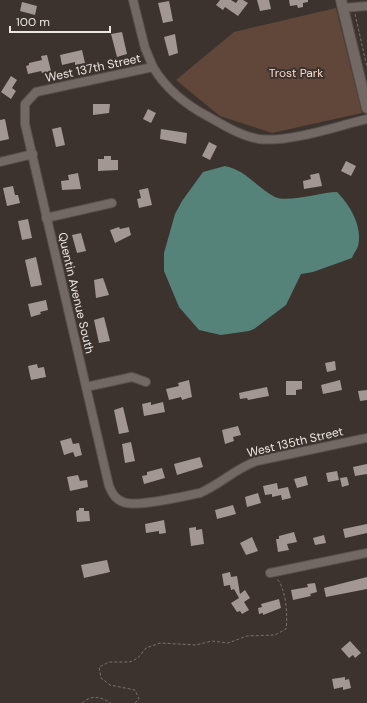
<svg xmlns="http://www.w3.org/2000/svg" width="367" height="703" font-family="'DM Sans',sans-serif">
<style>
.green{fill:#604739}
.water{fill:#558279}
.building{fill:#a29792}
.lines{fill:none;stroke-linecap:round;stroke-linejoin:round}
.minor-casing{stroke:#57504c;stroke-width:10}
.tertiary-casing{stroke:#57504c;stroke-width:12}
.path{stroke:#78706c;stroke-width:1;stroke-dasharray:3 2;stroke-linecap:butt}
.minor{stroke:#736964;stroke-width:8}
.tertiary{stroke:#736964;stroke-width:10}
.labels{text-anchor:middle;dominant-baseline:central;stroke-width:4;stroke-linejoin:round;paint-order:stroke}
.street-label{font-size:12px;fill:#ece6e3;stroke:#3c332f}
.park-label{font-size:12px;fill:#fdd8c5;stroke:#3c332f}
</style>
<rect width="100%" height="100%" fill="#3c332f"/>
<polygon class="green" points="336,8 362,113 272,133 220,116 176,80 234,32"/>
<path class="water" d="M225,166C246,170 257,188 275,197C288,203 321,192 337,192C350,205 363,227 358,246C357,250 353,254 352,258L313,272L301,274L286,305L254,329L249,331L221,335L199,330L179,307L164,271V253L175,214L182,201L203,172Z"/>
<g class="building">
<polygon points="220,0 231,0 236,3 238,0 243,0 248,3 238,16 225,7 223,10 216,5"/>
<polygon points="257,0 269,0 271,9 260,11"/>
<polygon points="289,0 308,0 308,2 303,3 303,7 298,8 297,5 290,6"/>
<polygon points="169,1 173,21 163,23 158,3"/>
<polygon points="22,2 37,6 35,15 20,11"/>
<polygon points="122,32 127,54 117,57 111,34"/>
<polygon points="175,34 178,53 169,56 164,37"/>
<polygon points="82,50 85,63 75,65 75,62 62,65 60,55"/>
<polygon points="47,55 51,71 42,73 41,71 28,74 26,66 29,65 29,63 42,60 41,56"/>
<polygon points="11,76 17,80 12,88 16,91 11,99 1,92"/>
<polygon points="93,104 110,104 109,113 93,115"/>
<polygon points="148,109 156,113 151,123 143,119"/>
<polygon points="5,119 9,139 0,141 0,120"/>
<polygon points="61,127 65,145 56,147 52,129"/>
<polygon points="161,129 187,133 186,144 160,139"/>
<polygon points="209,142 217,146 210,160 202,156"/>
<polygon points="104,156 111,156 111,160 118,160 118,170 98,171 98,159 104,159"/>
<polygon points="346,161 356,166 351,176 341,171"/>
<polygon points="78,173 81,189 62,190 61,181 69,180 68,175"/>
<polygon points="319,173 322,186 304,189 303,181 311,179 310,175"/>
<polygon points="13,186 15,195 18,195 20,203 7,206 3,188"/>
<polygon points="148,188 152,205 139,208 137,199 141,198 139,190"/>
<polygon points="28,219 32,238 22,240 18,221"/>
<polygon points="119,227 120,229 129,227 131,235 115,243 110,230"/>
<polygon points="81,233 86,251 77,253 72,235"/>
<polygon points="36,257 42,285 31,287 25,260"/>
<polygon points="103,278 109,295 96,298 94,280"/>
<polygon points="46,300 48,310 40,312 41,314 31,317 28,304"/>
<polygon points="104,317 110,341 99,343 94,320"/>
<polygon points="335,361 336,370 327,372 325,363"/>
<polygon points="37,364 38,368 44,367 46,377 31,380 28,366"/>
<polygon points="189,380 192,397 182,400 181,397 169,400 166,389 179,386 178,383"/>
<polygon points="340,380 342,390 323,394 321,385"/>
<polygon points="286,381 302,381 302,389 296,390 296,395 286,395"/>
<polygon points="267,387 269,396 248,400 247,398 240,399 239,393"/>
<polygon points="367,390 367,400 360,401 358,391"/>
<polygon points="151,402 151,405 163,402 165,412 144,416 142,404"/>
<polygon points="123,407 129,432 119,434 114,410"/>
<polygon points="238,426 241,435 233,437 234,441 225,444 222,430"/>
<polygon points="71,438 73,444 79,443 82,455 75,457 73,452 64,455 60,441"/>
<polygon points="131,442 135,461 125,463 122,444"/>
<polygon points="200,457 203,467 177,475 174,464"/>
<polygon points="367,464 367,474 355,476 353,467"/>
<polygon points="162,468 165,478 144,484 142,476 147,475 147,472"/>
<polygon points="337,471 339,480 328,482 326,473"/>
<polygon points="78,475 80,481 87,480 88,487 70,491 67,477"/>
<polygon points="306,476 308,485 297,488 294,479"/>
<polygon points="347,477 349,485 342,487 340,478"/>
<polygon points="277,483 278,489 288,487 291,498 282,500 281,495 272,497 272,494 265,495 263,486"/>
<polygon points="258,493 261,503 247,507 245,497"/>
<polygon points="233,505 236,514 217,519 215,510"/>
<polygon points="79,508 84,508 84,511 89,511 90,521 77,522 76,511 79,510"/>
<polygon points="164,520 166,533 159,534 159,531 146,533 145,524"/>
<polygon points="367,524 367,533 345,538 343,529"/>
<polygon points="196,527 196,530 202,529 204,544 191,546 189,528"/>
<polygon points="294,532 297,542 287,544 289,550 278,552 276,539 279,539 279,536"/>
<polygon points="324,535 326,543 315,545 313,538"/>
<polygon points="252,537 258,551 246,555 240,543"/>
<polygon points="107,560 110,572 84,578 81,565"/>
<polygon points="230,572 231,577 237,576 240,594 245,590 250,598 244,602 249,610 242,614 240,611 237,612 231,603 239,598 234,589 231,590 230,585 224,586 222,574"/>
<polygon points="367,577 367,589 326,597 324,588"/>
<polygon points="315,583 317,592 310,594 311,596 293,600 291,590 308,587 307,584"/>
<polygon points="279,599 281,608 263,615 263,613 259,614 258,608 262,607 261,604"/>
<polygon points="350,641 361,653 355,658 353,655 349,658 341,649"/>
<polygon points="345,677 345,680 349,679 351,688 343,690 343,687 334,689 332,679"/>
</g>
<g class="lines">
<defs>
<g id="minor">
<polyline points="133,0 145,48 153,67"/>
<polyline points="343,8 367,6"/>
<path d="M367,119C337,126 289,143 259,139C241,136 225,126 209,117C186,105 166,89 153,67L36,92L25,104V124L109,486C112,493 115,499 123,502C136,508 184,496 200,493C221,484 236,468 257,461L367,438"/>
<polyline points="0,162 33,154"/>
<polyline points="46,218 112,203"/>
<polyline points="86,387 132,377 146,382"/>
<polyline points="270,573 367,553"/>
</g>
<polyline id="tertiary" points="341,0 367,108"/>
</defs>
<use href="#minor" class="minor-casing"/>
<use href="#tertiary" class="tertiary-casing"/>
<g class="path">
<polyline points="355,14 367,67"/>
<path d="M82,703C93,694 100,697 111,703"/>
<path d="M135,703L139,699L135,690L110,685L101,678L99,667L109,662H130L138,658L146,648L160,643L196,645L212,641L228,643L247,636L275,635L286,629C288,617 286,588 277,579"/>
</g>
<use href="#minor" class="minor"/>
<use href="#tertiary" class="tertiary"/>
</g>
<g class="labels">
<g class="street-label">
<text transform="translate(93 68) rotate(-12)">West 137th Street</text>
<text transform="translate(76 293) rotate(77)">Quentin Avenue South</text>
<text transform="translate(295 442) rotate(-13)">West 135th Street</text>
</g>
<g class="park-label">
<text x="296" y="73">Trost Park</text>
</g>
</g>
<path d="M10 26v6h100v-6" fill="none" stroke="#ece6e3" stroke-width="2"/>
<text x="16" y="26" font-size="12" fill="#ece6e3" stroke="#3c332f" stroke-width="3" paint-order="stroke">100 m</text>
</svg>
